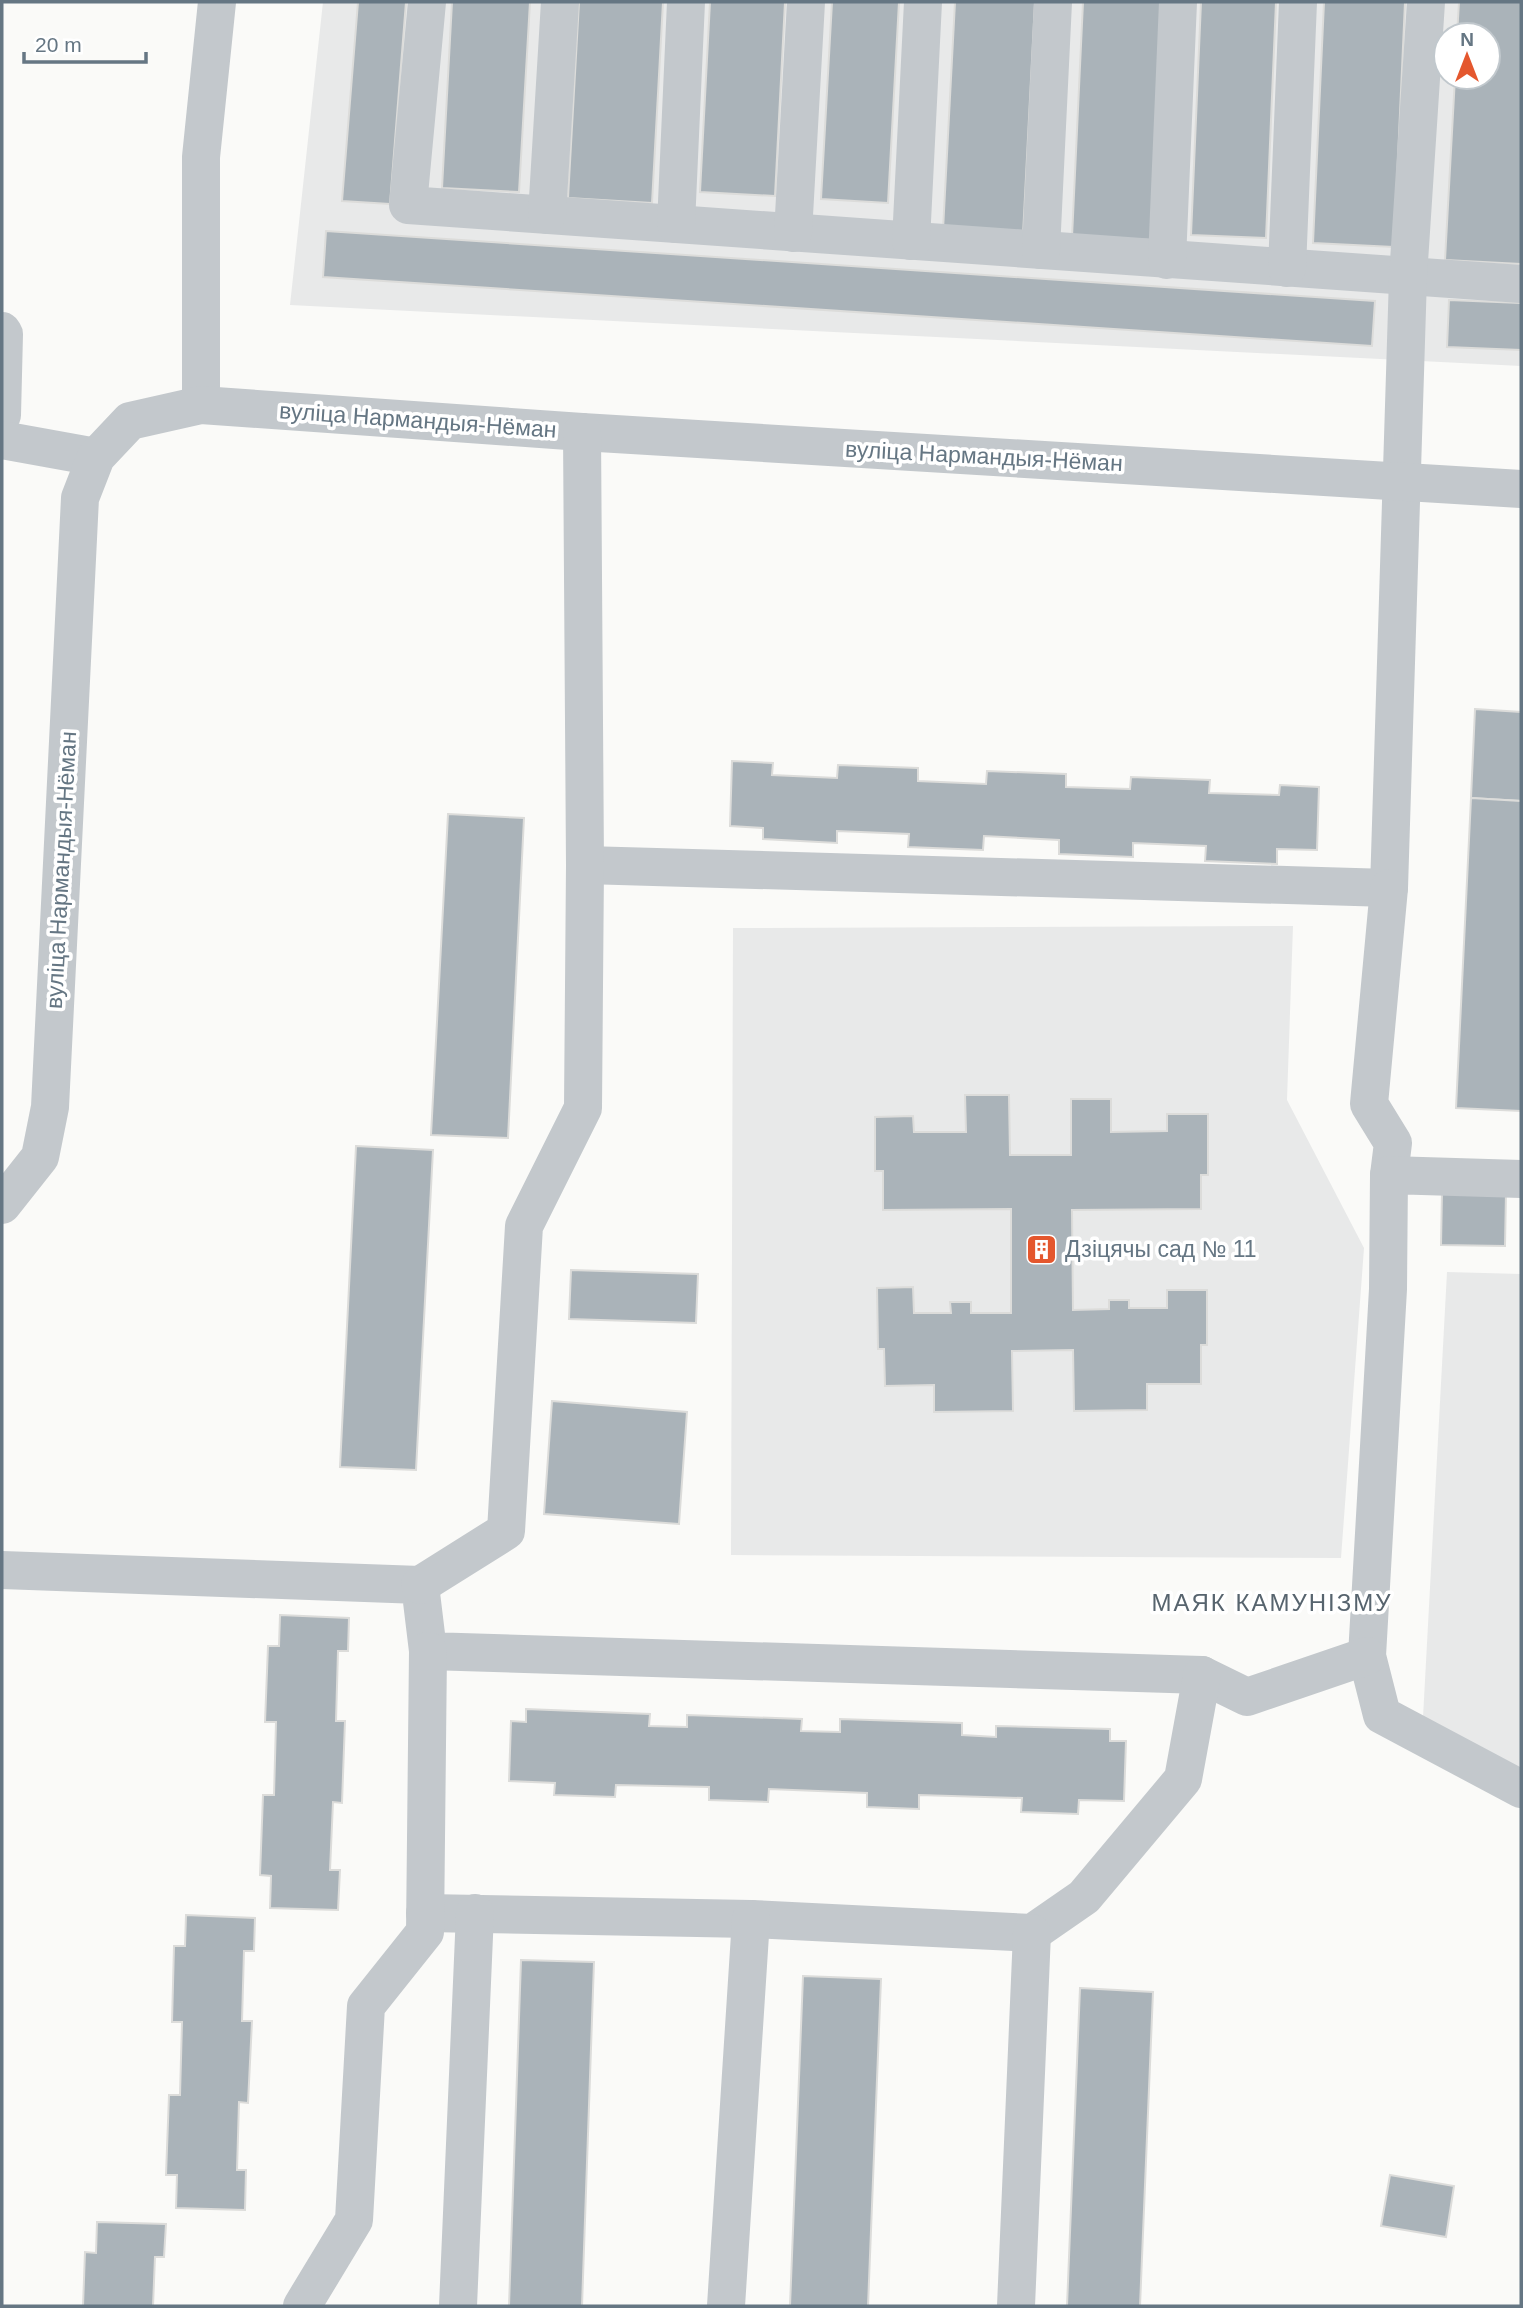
<svg xmlns="http://www.w3.org/2000/svg" width="1523" height="2308" font-family="Arial,sans-serif">
<style>
.built{fill:#e8e9e9;fill-rule:evenodd}
.building{fill:#aab3b9;stroke:#dcdcda;stroke-width:2}
.lines{fill:none;stroke-linecap:round;stroke-linejoin:round}
.minor{stroke:#c3c8cc;stroke-width:38}
.labels{text-anchor:middle;dominant-baseline:central;stroke-width:7;stroke-linejoin:round;paint-order:stroke}
.street-label{font-size:23px;fill:#657683;stroke:#fff}
.poi-label{font-size:23px;fill:#657683;stroke:#fff;text-anchor:start}
.neighbourhood-label{font-size:24px;letter-spacing:2px;fill:#57646e;stroke:#fff}
</style>
<rect width="100%" height="100%" fill="#fafaf8"/>
<g class="built">
<path d="M323,2H1521V366L290,305ZM1446,35H1488V77H1446Z"/>
<polygon points="1293,926 1287,1100 1364,1248 1341,1558 731,1555 733,928"/>
<polygon points="1447,1272 1521,1274 1521,1775 1422,1736"/>
</g>
<g class="building">
<polygon points="358,2 406,2 390,204 342,201"/>
<polygon points="452,2 530,2 519,192 442,188"/>
<polygon points="579,2 663,2 652,203 568,198"/>
<polygon points="710,2 785,2 775,196 700,192"/>
<polygon points="832,2 899,2 888,203 821,199"/>
<polygon points="955,2 1035,2 1023,235 943,230"/>
<polygon points="1083,2 1162,2 1152,240 1072,237"/>
<polygon points="1201,2 1276,2 1266,238 1191,235"/>
<polygon points="1324,2 1405,2 1394,247 1313,243"/>
<polygon points="1459,2 1521,2 1521,264 1445,260 1455,77 1488,77 1488,35 1457,35"/>
<polygon points="326,231 1375,301 1372,346 323,277"/>
<polygon points="1449,300 1521,303 1521,350 1447,347"/>
<polygon points="1475,709 1521,712 1521,801 1471,798"/>
<polygon points="732,761 773,763 772,775 837,778 838,765 918,768 918,781 986,784 987,771 1066,774 1066,787 1130,789 1131,777 1210,780 1209,793 1279,795 1280,785 1319,787 1317,850 1277,849 1277,864 1205,861 1206,846 1133,843 1133,857 1059,854 1059,840 984,836 983,850 908,847 909,834 837,831 837,843 763,839 763,828 730,826"/>
<polygon points="1471,798 1521,801 1521,1111 1456,1108"/>
<polygon points="448,814 524,818 508,1138 431,1135"/>
<polygon points="965,1095 1009,1095 1010,1155 1071,1155 1071,1099 1111,1099 1111,1132 1167,1131 1167,1114 1208,1114 1208,1175 1201,1175 1201,1209 1072,1210 1073,1310 1109,1309 1109,1300 1129,1300 1129,1308 1167,1308 1167,1290 1207,1290 1207,1345 1201,1345 1201,1384 1147,1384 1147,1410 1074,1411 1073,1350 1012,1351 1013,1411 934,1412 934,1385 885,1386 884,1349 878,1349 877,1288 913,1287 914,1313 951,1313 950,1302 971,1302 971,1313 1011,1313 1011,1209 883,1210 883,1171 875,1171 875,1117 913,1116 914,1132 966,1132"/>
<polygon points="356,1146 433,1150 416,1470 340,1467"/>
<polygon points="1442,1191 1506,1192 1505,1246 1441,1245"/>
<polygon points="571,1270 698,1274 696,1323 569,1319"/>
<polygon points="552,1401 687,1412 679,1524 544,1514"/>
<polygon points="280,1615 349,1618 348,1651 338,1651 336,1721 345,1721 342,1803 333,1802 330,1870 340,1870 338,1910 270,1908 271,1876 260,1875 263,1795 274,1795 276,1722 265,1722 268,1646 279,1646"/>
<polygon points="526,1709 650,1714 649,1726 687,1727 687,1715 802,1719 801,1731 840,1732 840,1719 962,1723 962,1735 996,1737 996,1726 1110,1729 1110,1741 1126,1741 1124,1801 1079,1800 1078,1814 1021,1812 1022,1798 919,1795 919,1809 867,1807 867,1793 769,1789 768,1802 709,1800 709,1787 616,1785 615,1797 554,1795 555,1783 509,1781 511,1721 526,1722"/>
<polygon points="186,1915 255,1918 254,1951 244,1951 242,2021 252,2021 248,2103 239,2102 237,2170 246,2170 245,2210 176,2208 177,2175 166,2175 169,2095 180,2095 182,2022 172,2022 174,1946 185,1946"/>
<polygon points="521,1960 594,1962 582,2306 509,2306"/>
<polygon points="803,1976 881,1979 868,2306 790,2306"/>
<polygon points="1080,1988 1153,1992 1140,2306 1067,2306"/>
<polygon points="1390,2175 1454,2186 1446,2237 1381,2226"/>
<polygon points="97,2222 166,2224 164,2257 155,2257 153,2306 83,2306 85,2252 96,2253"/>
</g>
<g class="lines">
<g class="minor">
<polyline points="427,2 408,205 1521,284"/>
<polyline points="547,215 560,2"/>
<polyline points="676,224 686,2"/>
<polyline points="793,233 806,2"/>
<polyline points="911,241 923,2"/>
<polyline points="1041,250 1053,2"/>
<polyline points="1167,260 1178,2"/>
<polyline points="1287,268 1298,2"/>
<polyline points="2,331 4,334 2,415"/>
<polyline points="201,405 201,157 217,2"/>
<polyline points="2,440 96,457"/>
<polyline points="585,865 1389,888 1408,277 1426,2"/>
<polyline points="1389,888 1369,1104 1393,1143 1389,1175"/>
<polyline points="1521,1179 1389,1175 1388,1289 1367,1656 1382,1715 1521,1789"/>
<polyline points="2,1205 40,1157 50,1107 80,498 96,457 130,421 201,405 582,432 1521,489"/>
<polyline points="2,1570 420,1585 428,1651 1202,1675 1247,1697 1367,1656"/>
<polyline points="420,1585 506,1531 524,1226 583,1108 585,865 582,432"/>
<polyline points="425,1913 751,1919 1032,1933 1084,1897 1183,1779 1202,1675"/>
<polyline points="302,2306 354,2220 366,2006 425,1932 428,1651"/>
<polyline points="458,2306 475,1913"/>
<polyline points="726,2306 751,1919"/>
<polyline points="1016,2306 1032,1933"/>
</g>
</g>
<defs>
<symbol id="building-square" viewBox="-11 -11 22 22"><rect x="-9" y="-9" width="18" height="18" rx="4" fill="#e4572e" stroke="#fff"/><path d="M-4-6H4V6H1V3H-1V6H-4ZM-2.5-4.3h1.7v1.8h-1.7ZM.8-4.3h1.7v1.8H.8ZM-2.5-1h1.7V.8h-1.7ZM.8-1h1.7V.8H.8Z" fill="#fff"/></symbol>
</defs>
<g fill-rule="evenodd">
<use href="#building-square" x="1024" y="1232" width="35" height="35"/>
</g>
<g class="labels">
<g class="street-label">
<text transform="translate(418 420) rotate(4)">вуліца Нармандыя-Нёман</text>
<text transform="translate(984 456) rotate(3)">вуліца Нармандыя-Нёман</text>
<text transform="translate(61 870) rotate(-87)">вуліца Нармандыя-Нёман</text>
</g>
<g class="poi-label">
<text x="1065" y="1249">Дзіцячы сад № 11</text>
</g>
<g class="neighbourhood-label">
<text x="1272" y="1602">МАЯК КАМУНІЗМУ</text>
</g>
</g>
<rect width="1523" height="2308" fill="none" stroke="#657683" stroke-width="7"/>
<g transform="translate(1467 56)"><circle r="33" fill="#ffffff" stroke="#c1c8cd" stroke-width="2"/>
<path d="M0-5L12 26L0 18L-12 26Z" fill="#e4572e"/>
<text y="-10" font-size="19" font-weight="bold" text-anchor="middle" fill="#657683">N</text>
</g>
<path d="M24 52v10h122v-10" fill="none" stroke="#657683" stroke-width="3.5"/>
<text x="35" y="52" font-size="21" fill="#657683" stroke="#ffffff" stroke-width="5" paint-order="stroke">20 m</text>
</svg>
